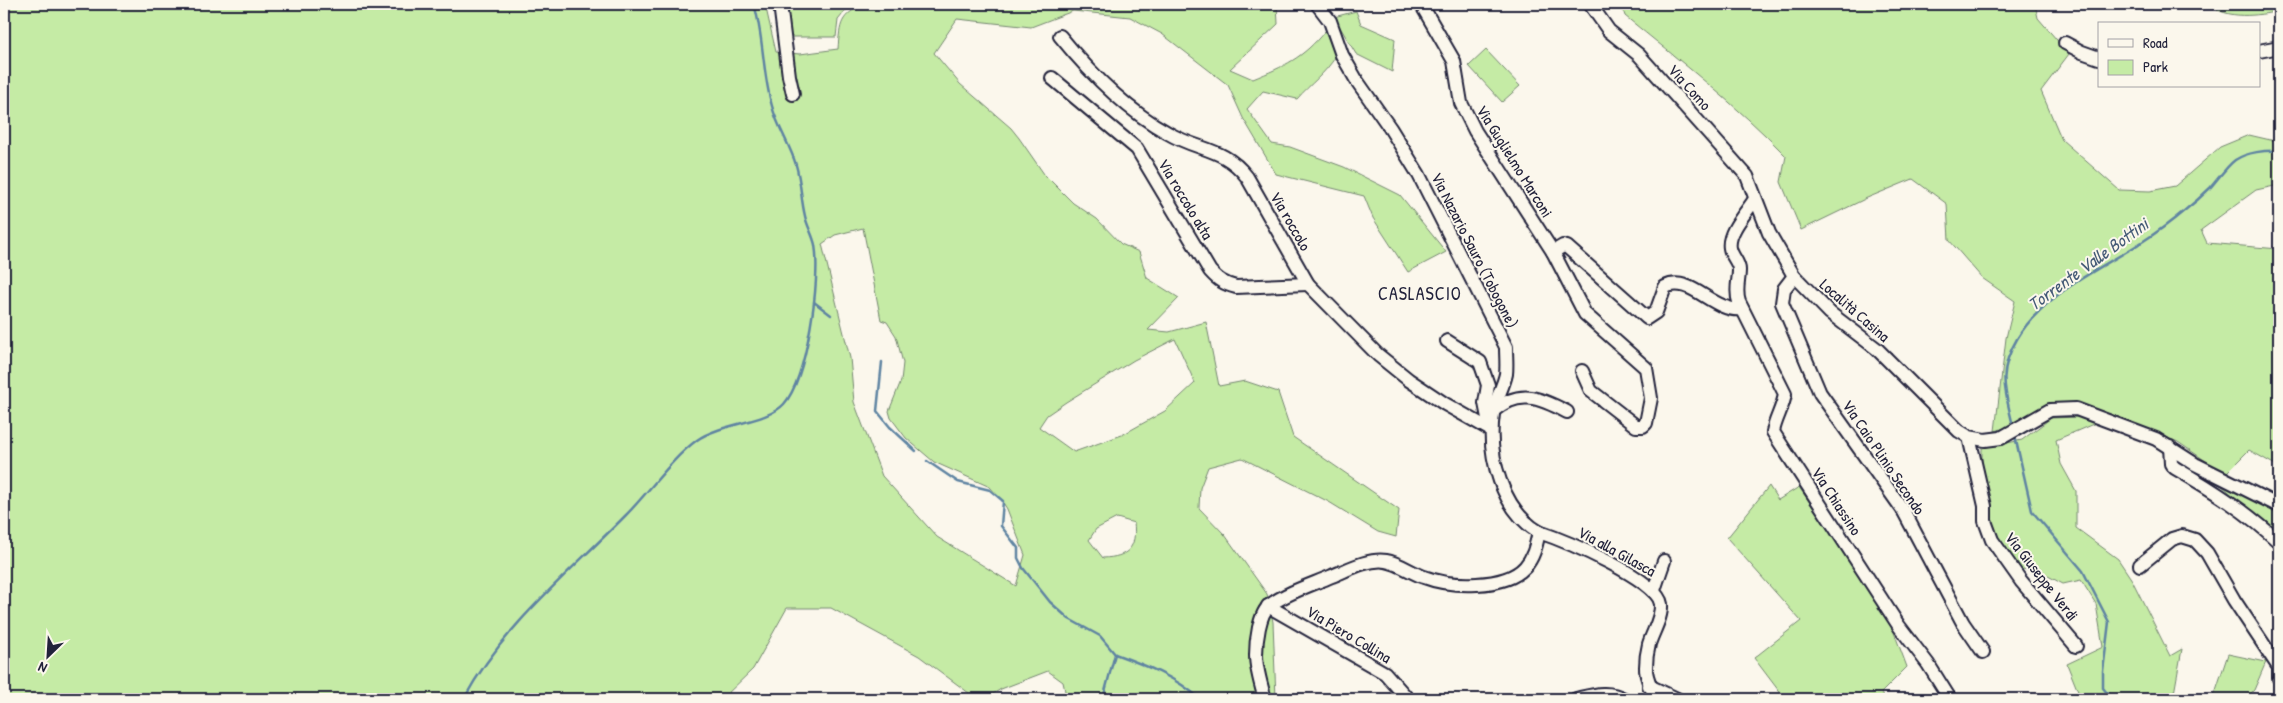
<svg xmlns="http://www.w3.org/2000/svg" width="2283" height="703" font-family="'Patrick Hand',sans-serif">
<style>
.green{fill:#c5eba5;stroke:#748670;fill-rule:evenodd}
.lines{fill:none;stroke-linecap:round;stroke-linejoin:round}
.stream{stroke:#5f84a2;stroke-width:2.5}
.minor-casing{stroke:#22223b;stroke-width:16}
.minor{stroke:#fbf7ec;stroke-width:12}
.labels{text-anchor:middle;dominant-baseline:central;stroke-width:4;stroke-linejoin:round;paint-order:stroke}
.street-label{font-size:16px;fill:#22223b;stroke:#fbf7ec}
.water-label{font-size:18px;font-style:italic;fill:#455b77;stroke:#fbf7ec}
.neighbourhood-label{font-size:18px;letter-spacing:1px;fill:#22223b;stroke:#fbf7ec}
</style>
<rect width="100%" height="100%" fill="#fbf7ec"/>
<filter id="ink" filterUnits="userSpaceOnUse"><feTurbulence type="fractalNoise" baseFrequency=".02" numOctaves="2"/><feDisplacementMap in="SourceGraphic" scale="10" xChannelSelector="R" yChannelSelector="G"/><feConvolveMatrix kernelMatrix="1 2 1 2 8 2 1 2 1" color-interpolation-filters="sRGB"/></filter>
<g filter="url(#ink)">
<g class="green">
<path d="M4,4H765L776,52L800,54L838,49C840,23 840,16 864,4H1277L1278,24L1230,69L1253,79C1285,66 1303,58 1325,31L1336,56C1326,73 1310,84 1297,99L1263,91L1247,109L1272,144L1290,147L1344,167L1400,195L1446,252L1408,272L1373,218L1364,196L1276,174L1243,118L1228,85L1162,34L1130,17L1073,11L1031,27L957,19L934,53L960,84L1011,128L1019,138L1044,174L1073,203L1097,219L1121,244L1139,252L1147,278L1179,298L1148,330L1169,332L1206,322L1219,386L1245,381L1278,392L1293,437L1399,510L1396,537L1378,532L1329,502L1242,458L1208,467L1200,488L1199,508L1225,535L1267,594L1273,622L1276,699H1063L1065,691L1063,682L1048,671L1001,689L985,699H977L919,656L831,608H787L753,669L722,699H4ZM863,228L881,320L887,322L896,336L903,363L901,381L889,411L891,418L906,438L934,462L990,487L1002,501L1007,509L1025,555L1016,586L937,537L882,476L854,402L850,358L822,244L835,235ZM1175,339L1195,383L1165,411L1122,435L1074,452L1039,427L1047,415L1066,402L1134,360ZM1117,518L1134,523C1137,548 1128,557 1103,558L1089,540L1096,529Z"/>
<polygon points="783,4 851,4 838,20 836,37 786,37"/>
<path d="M1621,4H2035L2038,18L2069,54L2041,91L2062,140L2119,190L2150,191L2175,186L2220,147L2249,135L2279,142V185L2256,190L2201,230L2207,243L2279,249V467L2249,450L2225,474L2178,442L2113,415L2106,413L2101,417L2064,405L2016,425L1995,431L2006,338L2015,301L1982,278L1949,240L1947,204L1913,179L1867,198L1801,230L1781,182L1786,156C1737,105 1680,61 1625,16Z"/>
<path d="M2209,4H2279V11C2257,16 2227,20 2209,4Z"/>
<polygon points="1356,11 1361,24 1395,39 1392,72 1356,54 1334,17"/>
<polygon points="1486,50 1520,86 1502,102 1469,66"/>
<polygon points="2079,417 2098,422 2056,440 2061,464 2076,491 2076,528 2118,559 2132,580 2170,656 2182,649 2173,699 2081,699 2067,664 2103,647 2096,604 2081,580 2063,584 2033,568 2018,570 1990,529 1978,467 1982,462 1982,448 2022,440 2051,418"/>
<polygon points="2211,476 2279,510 2279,534 2222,486 2209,479"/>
<polygon points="1769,486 1778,500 1799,487 1889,619 1907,667 1881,693 1884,699 1785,699 1754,658 1801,621 1727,538"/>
<polygon points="2228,654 2266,662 2254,690 2245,699 2210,699 2216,690"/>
</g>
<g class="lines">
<g class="stream">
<polyline points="814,302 831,315"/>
<polyline points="882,362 877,411 890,427 916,451"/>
<path d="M2013,426C2005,390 1997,373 2017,339C2044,293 2099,270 2142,242C2156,233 2171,222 2184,211C2193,204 2202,196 2210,188C2218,179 2226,167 2235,160C2247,152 2266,150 2279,151"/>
<polyline points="2015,436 2032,511 2083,571 2109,622 2103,671 2103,688 2112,699"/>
<polyline points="927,461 958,482 990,490 1003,501 1001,526 1018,548 1018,558 1023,568 1050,602 1069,619 1100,636 1115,654 1103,699"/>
<path d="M1115,654C1145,665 1176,677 1200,699"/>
<path d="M464,699C503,626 569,573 626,515C650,491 670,460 697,440C721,423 767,423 784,404C807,378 821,279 815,245C813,235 807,226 805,216C801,200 801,182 796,165C790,145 777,126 772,106C762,72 764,37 754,4"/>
</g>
<defs>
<g id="minor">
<polyline points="780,4 789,76 793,94"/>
<polyline points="1421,4 1454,61 1461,103 1475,131 1553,252 1585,314 1646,368 1651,398 1646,423 1643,426 1636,426 1591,391 1582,371"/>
<polyline points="1590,4 1609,31 1639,55 1747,176 1769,233 1794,276 1830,313 1877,349 1959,431 1969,437 1985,440 2001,438 2050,410 2076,409 2156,439 2195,464 2279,506"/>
<path d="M1060,36C1090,73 1126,110 1168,133C1198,151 1224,147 1247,177L1308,284L1378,355L1409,380L1445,404L1491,430"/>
<polyline points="2065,43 2082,52 2099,58"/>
<polyline points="2259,51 2279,47"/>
<path d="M1052,78L1137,149L1210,271C1218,280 1224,284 1236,287L1308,284"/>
<path d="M1755,199C1747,212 1727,232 1730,248C1731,256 1739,262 1739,270C1739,281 1735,291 1739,302L1785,394C1783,408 1775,419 1773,432L1899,626L1928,664L1950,699"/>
<path d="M1553,252L1563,246L1567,247L1647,318L1656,312L1665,287C1691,274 1713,313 1742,309"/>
<polyline points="1794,276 1784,289 1782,303 1820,393 1903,510 1963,623 1983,652"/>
<polyline points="1447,341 1480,362 1488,385 1485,403 1489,423"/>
<path d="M1493,411C1519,389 1539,397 1567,412"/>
<polyline points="1969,437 1985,506 1985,521 1992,540 2021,581 2076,646"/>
<path d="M2170,447L2171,464L2175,468C2213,490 2247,512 2279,542"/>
<path d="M1539,532C1563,540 1658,579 1661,604C1662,618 1653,631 1649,644C1647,652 1646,659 1646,667C1645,681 1655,689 1654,699"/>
<polyline points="2140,565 2172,539 2182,536 2195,540 2207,553 2234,600 2278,666"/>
<polyline points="1654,590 1664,561"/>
<polyline points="1268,606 1385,673 1407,698"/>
<polyline points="2279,663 2279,678"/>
<polyline points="1649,686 1677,699"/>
<path d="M1265,699C1261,685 1256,669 1256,655C1256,642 1259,613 1270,605C1288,592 1311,585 1332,576C1347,570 1369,558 1386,561C1399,563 1412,573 1424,577C1450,587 1505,589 1525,567C1534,557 1536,545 1539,532C1502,510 1487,456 1493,414C1495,400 1503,388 1506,374C1507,366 1506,356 1506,347L1419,175L1390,128L1357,81L1342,55L1330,21L1317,4"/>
<path d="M1576,699C1593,695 1608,690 1624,699"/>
</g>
</defs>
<use href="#minor" class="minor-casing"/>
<use href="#minor" class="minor"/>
</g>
</g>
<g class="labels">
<g class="street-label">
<text transform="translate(1690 87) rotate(48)">Via Como</text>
<text transform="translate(1515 161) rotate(58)">Via Guglielmo Marconi</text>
<text transform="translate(1186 199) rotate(59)">Via roccolo alta</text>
<text transform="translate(1291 221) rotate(60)">Via roccolo</text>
<text transform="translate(1475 250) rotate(63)">Via Nazario Sauro (Tobogone)</text>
<text transform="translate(1855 310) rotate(41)">Località Casina</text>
<text transform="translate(1884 457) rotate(56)">Via Caio Plinio Secondo</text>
<text transform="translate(1837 501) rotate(57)">Via Chiassino</text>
<text transform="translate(1617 551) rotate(29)">Via alla Gilasca</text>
<text transform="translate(2042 576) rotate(52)">Via Giuseppe Verdi</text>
<text transform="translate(1349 634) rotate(31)">Via Piero Collina</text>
</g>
<g class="water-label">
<text transform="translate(2088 264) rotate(-36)">Torrente Valle Bottini</text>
</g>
<g class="neighbourhood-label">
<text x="1420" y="293">CASLASCIO</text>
</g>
</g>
<rect width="2283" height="703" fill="none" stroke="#fbf7ec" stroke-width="20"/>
<rect x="10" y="10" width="2263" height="683" fill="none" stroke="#22223b" stroke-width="2" filter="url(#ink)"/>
<rect x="2098" y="22" width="162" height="65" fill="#fbf7ec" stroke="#a4a2a5"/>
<rect x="2108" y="39" width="25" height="8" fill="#fbf7ec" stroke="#a4a2a5"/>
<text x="2143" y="48" font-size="15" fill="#22223b">Road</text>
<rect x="2108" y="60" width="25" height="15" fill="#c5eba5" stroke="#a4a2a5"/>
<text x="2143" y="72" font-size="15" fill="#22223b">Park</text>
<g transform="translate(48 656) rotate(205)" stroke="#fbf7ec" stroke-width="4" paint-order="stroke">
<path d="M0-4L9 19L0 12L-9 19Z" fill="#22223b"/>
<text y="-8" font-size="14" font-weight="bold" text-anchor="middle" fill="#22223b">N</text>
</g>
</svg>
